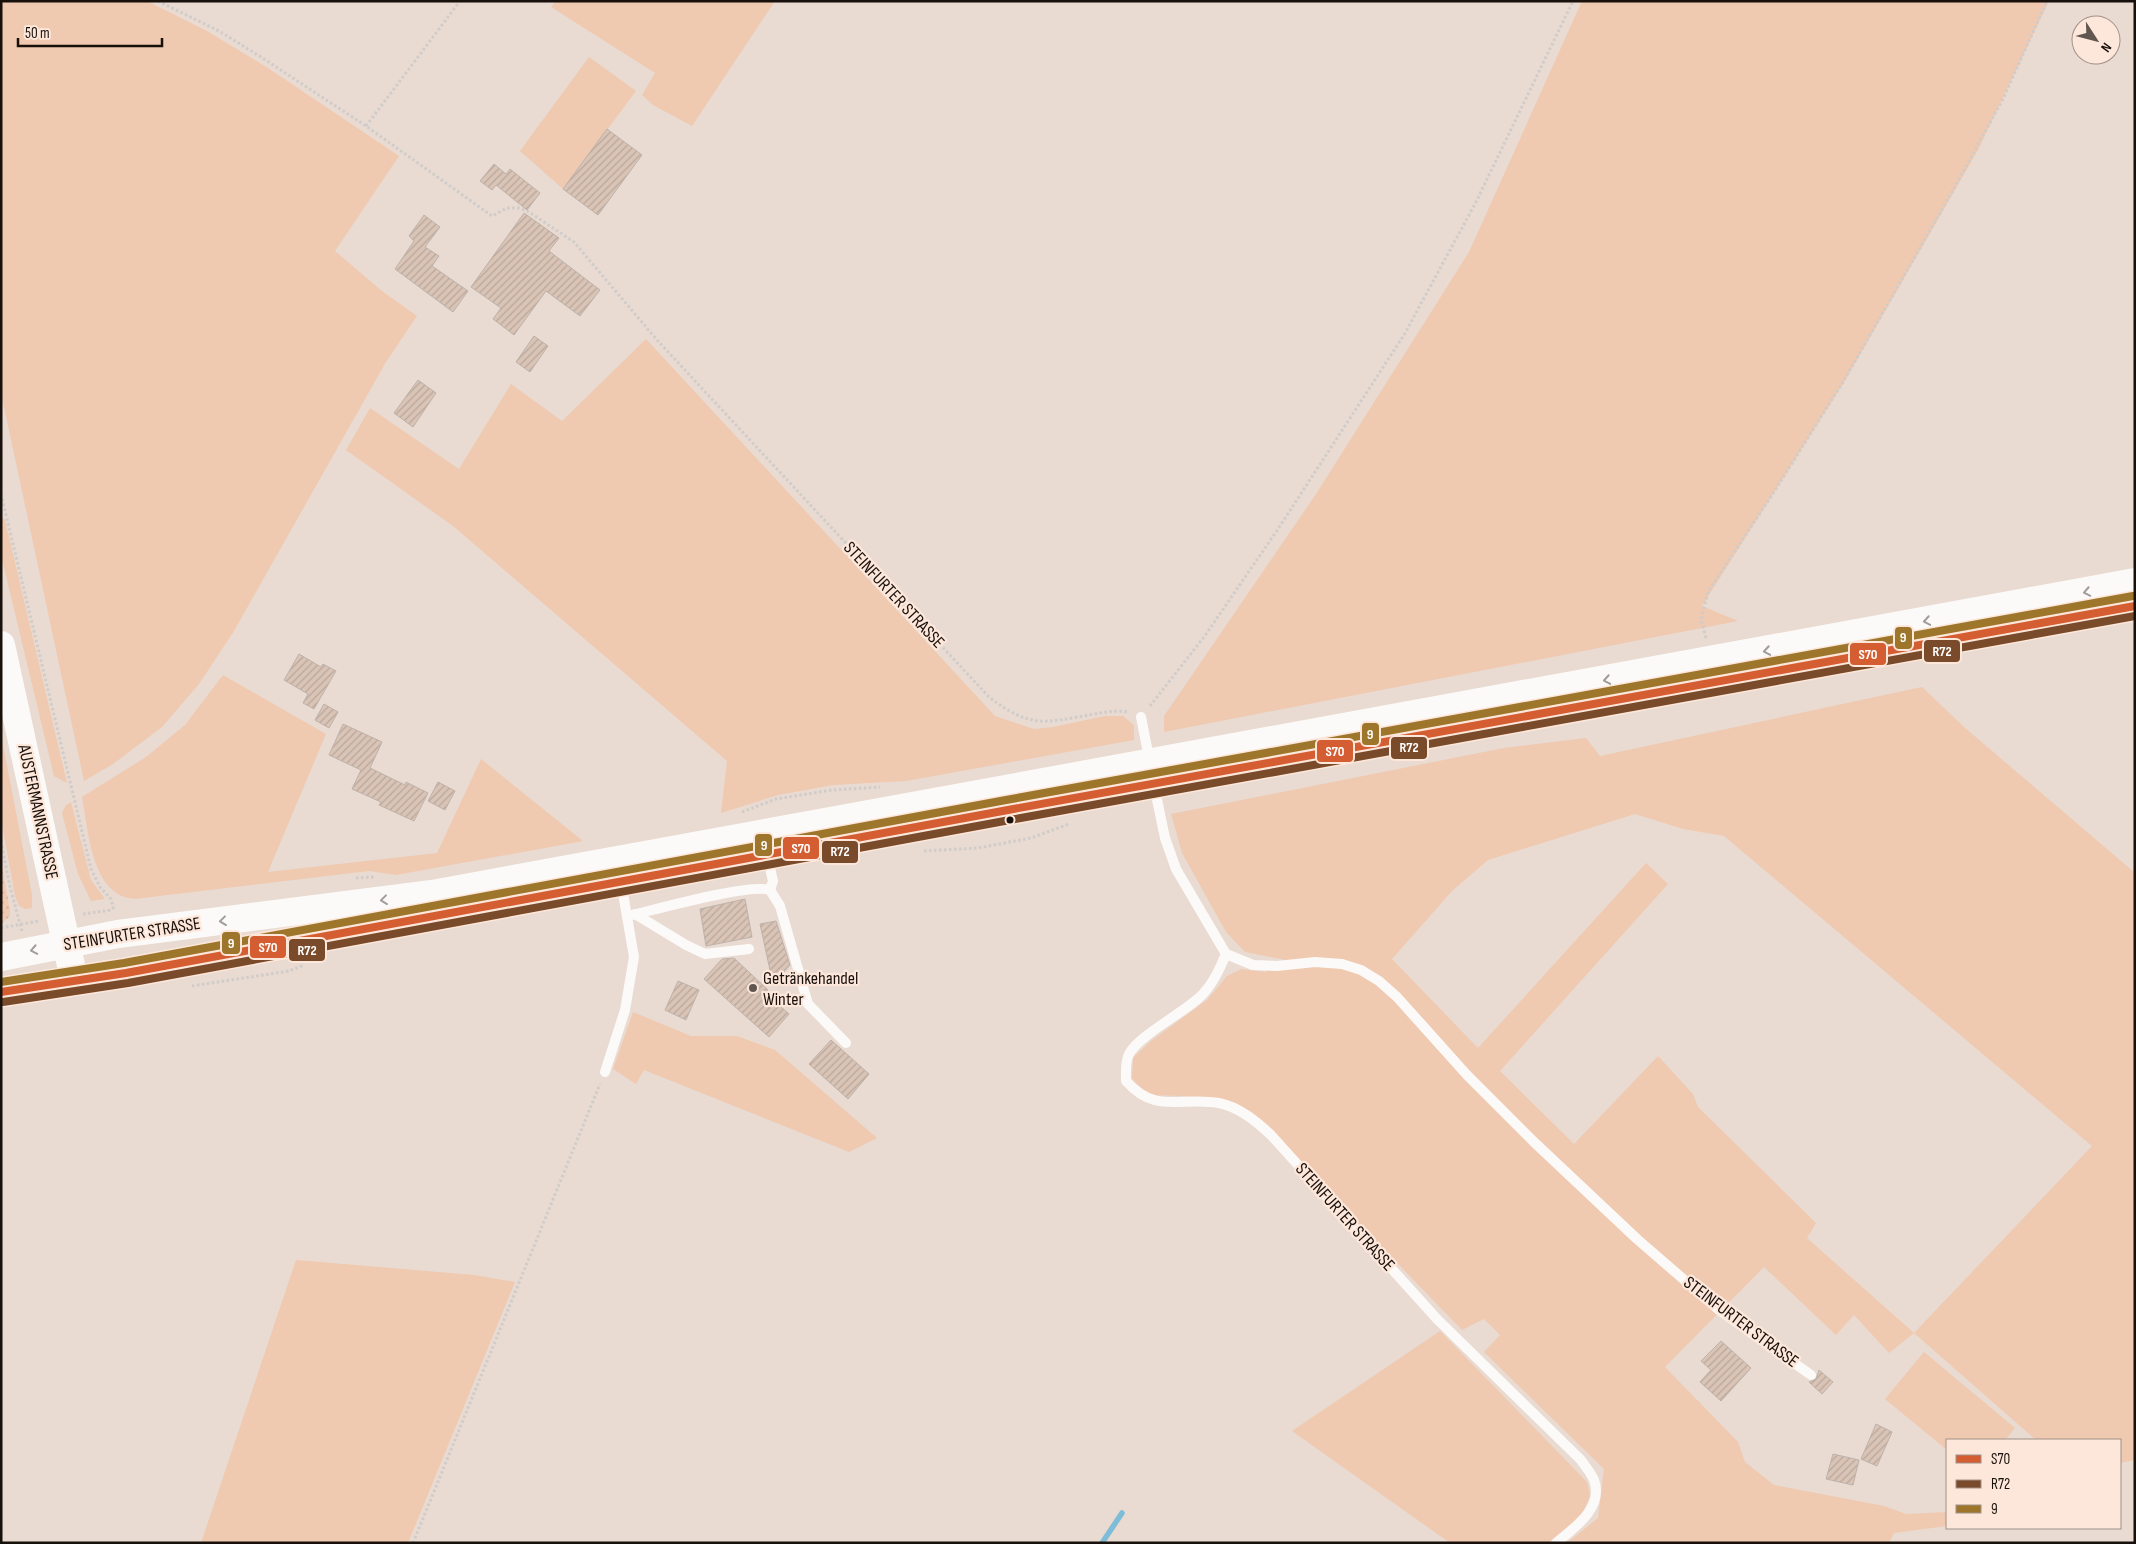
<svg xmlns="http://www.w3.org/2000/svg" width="2136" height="1544" font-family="'Sofia Sans Condensed',sans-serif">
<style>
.grass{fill:#efc9b0;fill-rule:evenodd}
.park{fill:url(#park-dots)}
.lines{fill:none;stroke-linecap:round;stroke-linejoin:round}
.stream{stroke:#7fbcd8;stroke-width:5.5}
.building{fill:url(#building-hatch);stroke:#bdb2ab}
.path{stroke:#d0ccca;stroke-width:3;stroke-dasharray:2.5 2.5;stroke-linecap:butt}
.lane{stroke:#fcfaf8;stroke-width:10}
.secondary{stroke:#fcfaf8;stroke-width:28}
.primary{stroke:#fcfaf8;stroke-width:28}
.bus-1-casing{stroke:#fde7da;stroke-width:11}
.bus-2-casing{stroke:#fde7da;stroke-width:11}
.bus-3-casing{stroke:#fde7da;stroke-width:11}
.bus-1{stroke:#d45d32;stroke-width:8}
.bus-2{stroke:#7a4b2a;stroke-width:8}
.bus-3{stroke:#9d762c;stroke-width:8}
.oneway{stroke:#a19c99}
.bus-dot{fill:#18100a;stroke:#fde7da;stroke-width:2}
.poi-dot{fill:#615750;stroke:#fde7da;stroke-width:2}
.labels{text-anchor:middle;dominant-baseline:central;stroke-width:4.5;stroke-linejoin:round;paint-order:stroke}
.street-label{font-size:18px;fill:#18100a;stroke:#fde7da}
.poi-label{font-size:18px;fill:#18100a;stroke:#fde7da;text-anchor:start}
.line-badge{stroke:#fde7da;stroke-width:2}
.badge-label{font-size:14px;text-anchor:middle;font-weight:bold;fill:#fff}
</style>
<defs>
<pattern id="park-dots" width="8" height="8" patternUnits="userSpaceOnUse" patternTransform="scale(1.25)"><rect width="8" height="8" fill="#efc9b0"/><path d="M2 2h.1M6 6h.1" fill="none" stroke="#ccac96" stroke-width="1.8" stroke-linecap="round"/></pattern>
<pattern id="building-hatch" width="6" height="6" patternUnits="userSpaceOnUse" patternTransform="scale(1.25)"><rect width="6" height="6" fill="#d9c4b6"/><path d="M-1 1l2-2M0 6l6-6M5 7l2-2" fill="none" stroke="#baa79b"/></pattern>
</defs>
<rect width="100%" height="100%" fill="#e9dbd2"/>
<g class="grass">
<polygon points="1,1 147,1 207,31 268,68 399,156 335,251 382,291 417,316 386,362 234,631 199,684 162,727 113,764 84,781 1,393"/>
<polygon points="556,1 775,1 692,126 653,105 642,95 655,73 551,7"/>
<polygon points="1582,1 2049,1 1978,150 1846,379 1702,606 1738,621 1164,732 1164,716 1316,494 1469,252"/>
<polygon points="589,57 636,91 563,189 520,151"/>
<polygon points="646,339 995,716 1034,729 1053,727 1105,716 1123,716 1134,725 1134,740 906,781 833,785 778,795 721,813 727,761 453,526 346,450 370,408 459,469 511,384 562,421"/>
<polygon points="1,517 5,520 67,783 54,776 1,555"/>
<path d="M223,675L326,734L268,872L437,853L481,759L583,841L396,875L369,871L159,896C150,897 137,900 128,898C91,889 88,828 82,797L146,757L185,725Z"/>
<path d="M1922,687L1964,727L2135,873V1460L2120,1463V1440H2036L1914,1333L1889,1353L1854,1315L1836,1335L1764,1267L1665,1367L1738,1442L1745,1462L1774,1485L1884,1506L1906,1514L1947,1512V1526L1894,1533L1889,1543H1567L1598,1518L1604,1469L1484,1352L1500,1335L1484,1319L1462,1330L1253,1114L1220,1100L1184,1096L1149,1095L1132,1079L1133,1058L1151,1041L1207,1000L1227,976L1241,969L1265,972L1286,960L1245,952L1226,932L1182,853L1171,814L1504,748L1586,738L1600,756ZM1635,814L1683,829L1724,836L2092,1146L1914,1333L1807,1238L1816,1223L1698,1107L1693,1094L1658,1056L1574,1144L1500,1071L1668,884L1646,863L1478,1048L1392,959L1452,891L1488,860Z"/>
<polygon points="1,735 32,895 32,908 25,909 19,906 15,896 1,819"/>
<polygon points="71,802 91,880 105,899 91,901 78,874 62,813 66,805"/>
<polygon points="633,1012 691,1036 737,1036 775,1050 877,1138 849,1152 644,1070 636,1084 613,1069"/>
<polygon points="296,1260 474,1275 515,1282 408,1543 201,1543"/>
<polygon points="1440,1331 1587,1482 1590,1496 1581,1517 1548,1543 1450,1543 1292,1431"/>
<polygon points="1924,1352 2015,1428 2005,1440 1947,1440 1947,1450 1885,1399"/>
</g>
<polygon class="park" points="1,862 10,910 10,916 1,924"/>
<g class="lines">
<polyline class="stream" points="1102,1543 1122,1513"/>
</g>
<g class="building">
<polygon points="607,129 642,155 598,215 563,189"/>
<polygon points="494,164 506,174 510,169 540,193 527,210 496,185 492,190 480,181"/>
<polygon points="524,213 559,238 549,251 600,290 580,316 546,291 514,335 493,319 501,308 471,287"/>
<polygon points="424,215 440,227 425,247 439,256 432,266 468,291 453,312 395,269 414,241 409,236"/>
<polygon points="534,336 548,346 530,372 516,362"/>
<polygon points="418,380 436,393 413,427 394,413"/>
<polygon points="299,654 321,667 323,664 336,671 314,709 303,703 308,694 284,680"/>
<polygon points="324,704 338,712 329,728 315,720"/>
<polygon points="343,724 382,742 370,768 405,785 406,782 428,793 414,821 379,805 381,802 352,789 361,770 329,755"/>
<polygon points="438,782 455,791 445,810 428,801"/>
<polygon points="745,899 752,937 706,946 700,909"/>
<polygon points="776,921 790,965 773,984 760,924"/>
<polygon points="734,958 768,990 765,993 789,1014 769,1037 704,979 722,959"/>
<polygon points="678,981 699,990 686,1020 665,1010"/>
<polygon points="831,1040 869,1074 848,1099 809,1064"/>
<polygon points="1721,1341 1751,1368 1721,1401 1700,1382 1711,1370 1701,1361"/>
<polygon points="1819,1370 1833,1382 1822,1394 1809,1382 1816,1379"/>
<polygon points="1876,1424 1892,1432 1877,1466 1861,1459"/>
<polygon points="1833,1454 1859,1460 1853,1485 1826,1479"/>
</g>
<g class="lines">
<g class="path">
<path d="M158,1L219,31L261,57L366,126L492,216L507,208H519L529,212L574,242L657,340L989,697C1031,729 1044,723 1094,714C1105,712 1116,710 1128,712"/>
<polyline points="366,126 460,1"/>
<polyline points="1,494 91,869 100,887 111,899 114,911"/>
<polyline points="1706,638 1701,619 1708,592 1774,492 1843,382 1952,192 2003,99 2047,1"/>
<polyline points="1150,706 1204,637 1278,529 1404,335 1476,202 1573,1"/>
<polyline points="742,812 776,799 832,790 880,787"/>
<polyline points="1,841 10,887 22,931"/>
<polyline points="924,851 978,848 1031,838 1069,824"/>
<polyline points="356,878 374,877"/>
<polyline points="83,914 112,910"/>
<polyline points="1,928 38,921"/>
<polyline points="192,986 289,971 304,965"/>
<polyline points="413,1543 600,1084"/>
</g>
<g class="lane">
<polyline points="1141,717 1150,763"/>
<polyline points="1154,785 1165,838 1176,869 1226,954 1253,965 1277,966 1315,962 1342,964 1361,970 1379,981 1397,997 1467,1075 1534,1142 1637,1239 1719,1310 1811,1375"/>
<polyline points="767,855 773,881 770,890"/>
<polyline points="635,914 686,945 705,954 749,949"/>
<path d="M628,916C654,910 750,883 770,890L780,906L808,1004L846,1043"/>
<path d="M1226,954C1220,968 1214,982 1203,994C1186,1012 1139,1035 1129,1054C1125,1062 1126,1072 1126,1081C1156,1115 1181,1096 1219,1103C1239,1107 1256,1121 1271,1135L1437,1319L1581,1460C1585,1466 1591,1473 1594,1480C1604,1508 1574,1528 1556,1543"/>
<polyline points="605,1072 625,1010 634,957 621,882"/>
</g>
<polyline class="secondary" points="1,645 74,979"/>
<g class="primary">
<polyline points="1,957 118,934 432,894 2135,582"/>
<polyline points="1,992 126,973 1008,810 2135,606"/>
</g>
<defs>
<polyline id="bus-1" points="1,992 126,973 1008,810 2135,606"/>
<polyline id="bus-2" points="3,1002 128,983 1010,820 2135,616"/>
<polyline id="bus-3" points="1,982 124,963 1006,800 2133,596"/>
</defs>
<use href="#bus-1" class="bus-1-casing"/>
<use href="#bus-2" class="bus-2-casing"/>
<use href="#bus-3" class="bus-3-casing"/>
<use href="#bus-1" class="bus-1"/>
<use href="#bus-2" class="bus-2"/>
<use href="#bus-3" class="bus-3"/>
</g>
<defs><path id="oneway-chevron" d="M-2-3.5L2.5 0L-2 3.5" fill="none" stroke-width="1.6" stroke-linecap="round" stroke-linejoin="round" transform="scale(1.25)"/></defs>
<g class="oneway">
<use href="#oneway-chevron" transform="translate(2087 592) rotate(169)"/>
<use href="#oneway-chevron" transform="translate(1927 621) rotate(170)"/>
<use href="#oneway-chevron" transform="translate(1767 651) rotate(170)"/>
<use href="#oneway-chevron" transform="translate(1607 680) rotate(170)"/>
<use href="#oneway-chevron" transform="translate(384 900) rotate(173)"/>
<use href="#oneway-chevron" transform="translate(223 921) rotate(173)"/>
<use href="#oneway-chevron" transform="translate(34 950) rotate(169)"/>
</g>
<circle class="bus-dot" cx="1010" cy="820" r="4.5"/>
<circle class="poi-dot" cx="753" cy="988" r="5"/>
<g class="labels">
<g class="street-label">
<text transform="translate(894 595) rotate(47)">STEINFURTER STRASSE</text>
<text transform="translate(38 812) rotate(78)">AUSTERMANNSTRASSE</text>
<text transform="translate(132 934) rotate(-9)">STEINFURTER STRASSE</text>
<text transform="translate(1345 1217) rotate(48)">STEINFURTER STRASSE</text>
<text transform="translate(1741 1322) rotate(37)">STEINFURTER STRASSE</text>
</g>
<g class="poi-label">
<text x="763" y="978">Getränkehandel<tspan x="763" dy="21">Winter</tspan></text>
</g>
</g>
<g class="line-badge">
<rect x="1894" y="626" width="19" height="24" rx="5" fill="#9d762c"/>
<rect x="1923" y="639" width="38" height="24" rx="5" fill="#7a4b2a"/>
<rect x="1849" y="642" width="38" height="24" rx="5" fill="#d45d32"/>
<rect x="1361" y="722" width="19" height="24" rx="5" fill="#9d762c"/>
<rect x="1390" y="736" width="38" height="24" rx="5" fill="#7a4b2a"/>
<rect x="1316" y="739" width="38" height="24" rx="5" fill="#d45d32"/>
<rect x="754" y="833" width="19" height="24" rx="5" fill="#9d762c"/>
<rect x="782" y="836" width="38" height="24" rx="5" fill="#d45d32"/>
<rect x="821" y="840" width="38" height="24" rx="5" fill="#7a4b2a"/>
<rect x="221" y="931" width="20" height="24" rx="5" fill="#9d762c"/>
<rect x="249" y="935" width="38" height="24" rx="5" fill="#d45d32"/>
<rect x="288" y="938" width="38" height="24" rx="5" fill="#7a4b2a"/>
</g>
<g class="badge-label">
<text x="1903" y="642">9</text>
<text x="1942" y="656">R72</text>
<text x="1868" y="659">S70</text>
<text x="1370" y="739">9</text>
<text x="1409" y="752">R72</text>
<text x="1335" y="756">S70</text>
<text x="764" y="850">9</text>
<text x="801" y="853">S70</text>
<text x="840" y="856">R72</text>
<text x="231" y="948">9</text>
<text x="268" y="952">S70</text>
<text x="307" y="955">R72</text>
</g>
<rect width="2136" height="1544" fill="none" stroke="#18100a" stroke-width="5"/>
<rect x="1946" y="1439" width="175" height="90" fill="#fde7da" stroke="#a19187"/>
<rect x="1956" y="1455" width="25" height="8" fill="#d45d32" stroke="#a19187"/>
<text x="1991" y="1464" font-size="15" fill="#18100a">S70</text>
<rect x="1956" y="1480" width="25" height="8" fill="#7a4b2a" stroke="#a19187"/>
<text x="1991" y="1489" font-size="15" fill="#18100a">R72</text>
<rect x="1956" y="1505" width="25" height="8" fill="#9d762c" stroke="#a19187"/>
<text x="1991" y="1514" font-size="15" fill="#18100a">9</text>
<g transform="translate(2096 40) rotate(126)"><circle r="24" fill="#fde7da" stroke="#a19187"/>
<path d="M0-4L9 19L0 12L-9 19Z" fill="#615750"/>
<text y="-8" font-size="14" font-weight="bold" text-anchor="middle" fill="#18100a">N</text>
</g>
<path d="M18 38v8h144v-8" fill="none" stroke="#18100a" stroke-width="2.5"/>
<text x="25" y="38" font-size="15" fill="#18100a" stroke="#fde7da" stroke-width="4" paint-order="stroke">50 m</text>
</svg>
